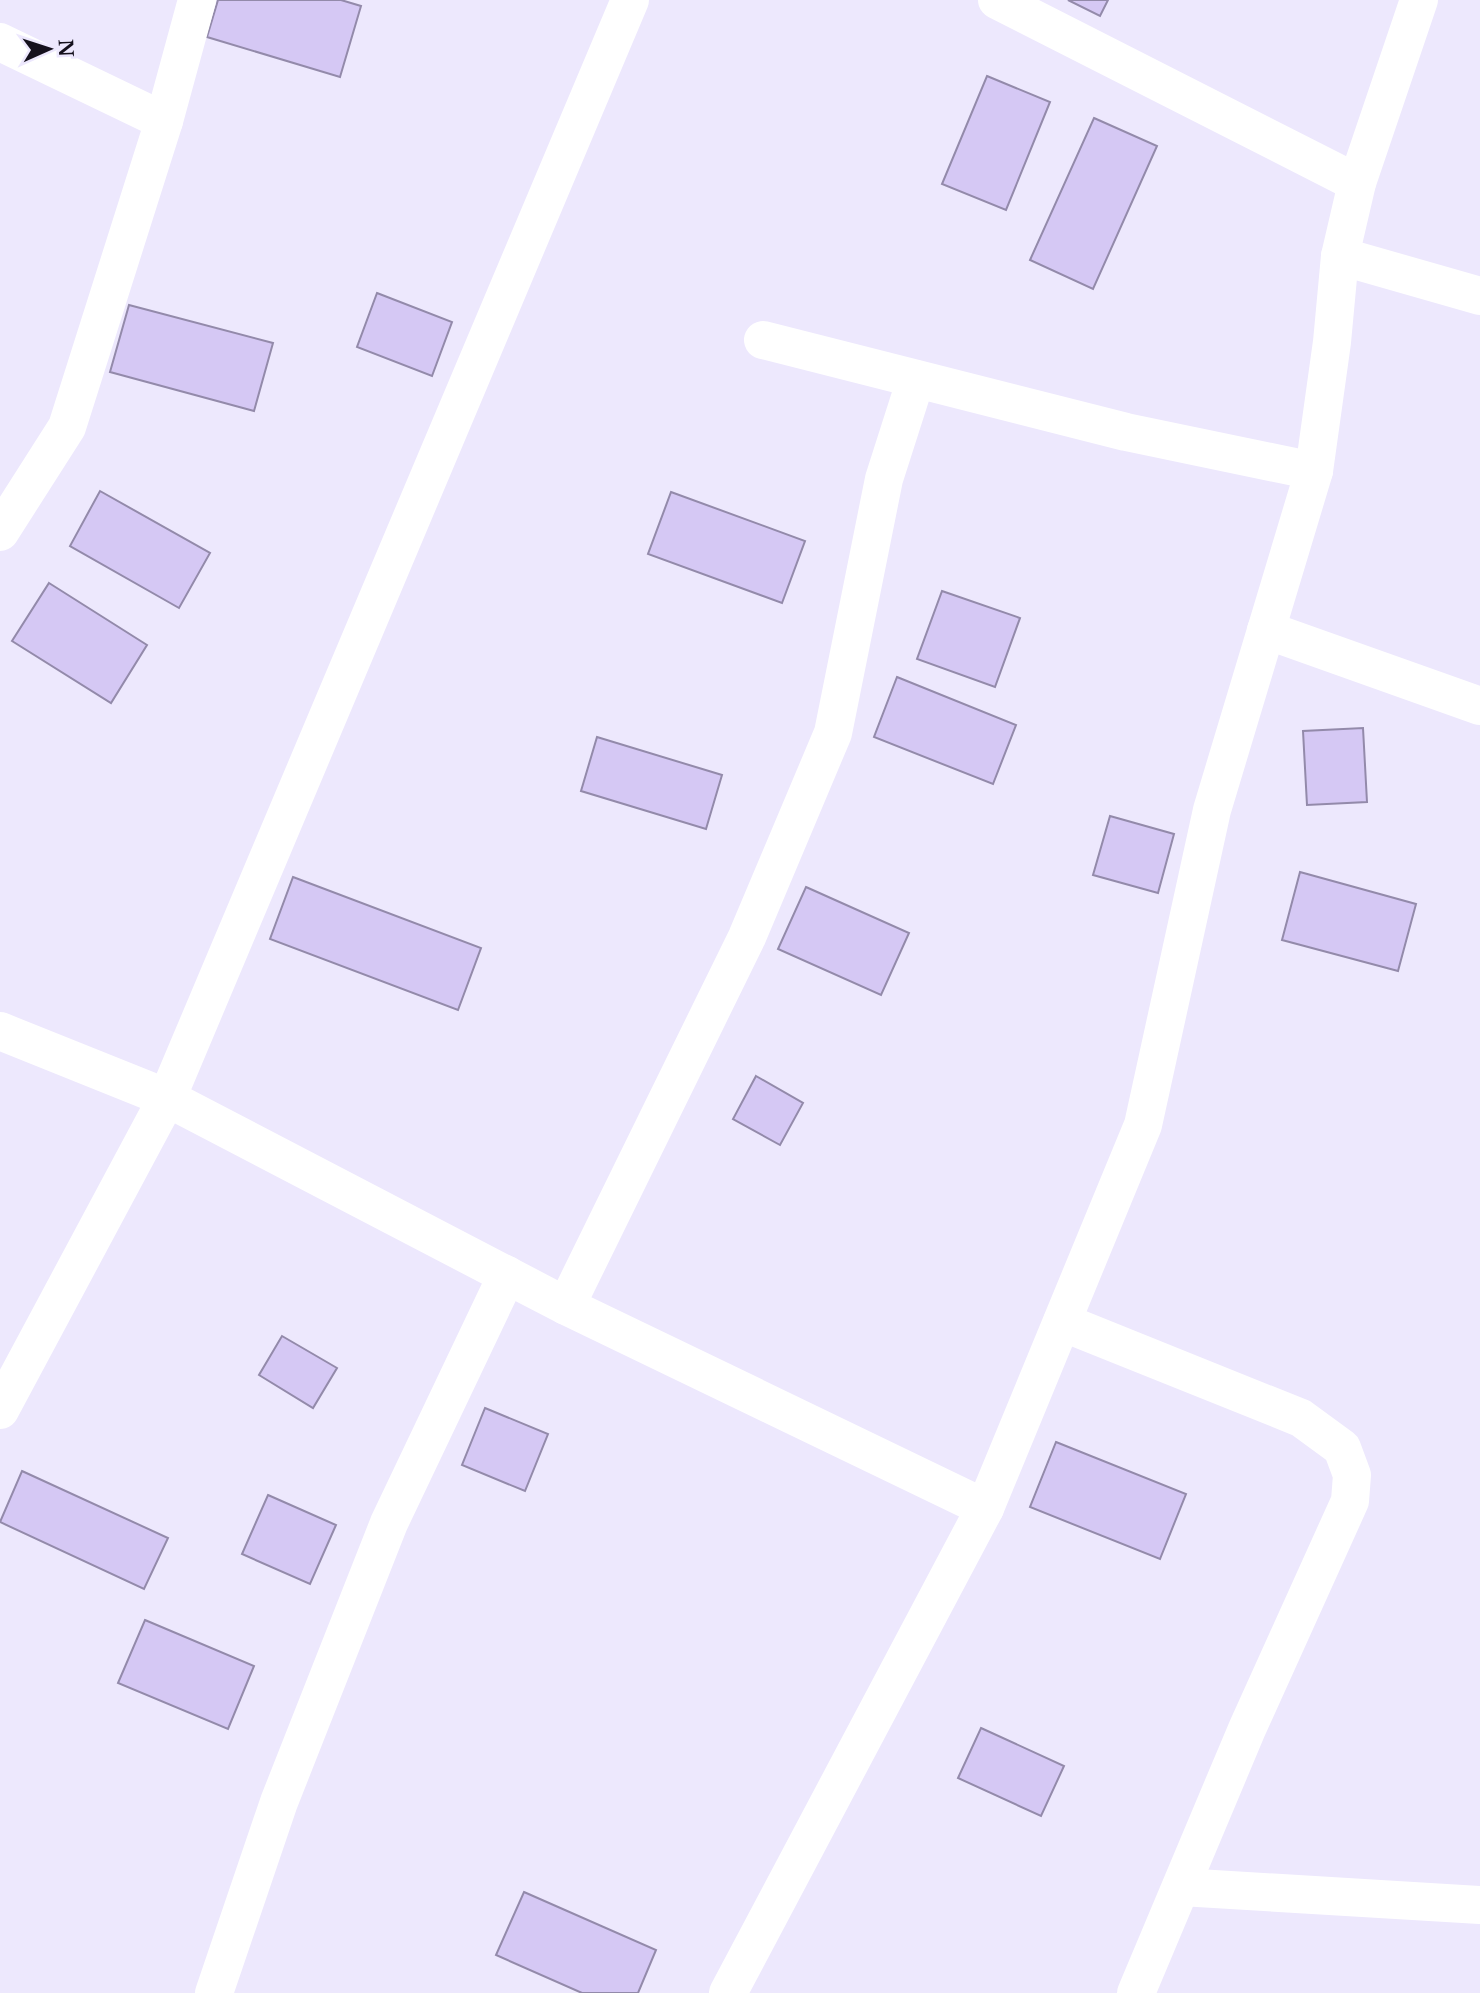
<svg xmlns="http://www.w3.org/2000/svg" width="1480" height="1993" font-family="'Libre Baskerville',serif">
<style>
.building{fill:#d5c8f4;stroke:#938aaa;stroke-width:2}
.lines{fill:none;stroke-linecap:round;stroke-linejoin:round}
.minor{stroke:#fff;stroke-width:38}
</style>
<rect width="100%" height="100%" fill="#ede8fd"/>
<g class="building">
<polygon points="218,0 341,0 361,6 340,77 207,37"/>
<polygon points="1068,0 1108,0 1100,16"/>
<polygon points="987,76 1050,102 1006,210 942,184"/>
<polygon points="1094,118 1157,146 1093,289 1030,260"/>
<polygon points="377,293 452,322 432,376 357,347"/>
<polygon points="129,305 273,343 254,411 110,372"/>
<polygon points="100,491 210,553 179,608 70,546"/>
<polygon points="671,492 805,541 782,603 648,554"/>
<polygon points="49,583 147,645 111,703 12,641"/>
<polygon points="942,591 1020,618 995,687 917,659"/>
<polygon points="897,677 1016,725 993,784 874,737"/>
<polygon points="1363,728 1367,802 1307,805 1303,731"/>
<polygon points="597,737 722,775 706,829 581,791"/>
<polygon points="1110,816 1174,834 1158,893 1093,875"/>
<polygon points="1300,872 1416,904 1398,971 1282,940"/>
<polygon points="293,877 481,948 458,1010 270,939"/>
<polygon points="806,887 909,933 881,995 778,949"/>
<polygon points="756,1076 803,1103 780,1145 733,1119"/>
<polygon points="282,1336 337,1368 313,1408 259,1375"/>
<polygon points="485,1408 548,1434 525,1491 462,1465"/>
<polygon points="1056,1442 1186,1494 1160,1559 1030,1507"/>
<polygon points="22,1471 168,1538 144,1589 0,1522"/>
<polygon points="268,1495 336,1525 310,1584 242,1554"/>
<polygon points="145,1620 254,1666 228,1729 118,1683"/>
<polygon points="981,1728 1064,1766 1041,1816 958,1778"/>
<polygon points="524,1892 656,1950 638,1993 582,1993 496,1955"/>
</g>
<g class="lines">
<g class="minor">
<polyline points="997,0 1357,183"/>
<polyline points="0,42 164,121"/>
<polyline points="1340,256 1480,296"/>
<polyline points="763,340 1126,432 1314,471"/>
<polyline points="0,532 67,427 164,121 197,0"/>
<polyline points="1266,630 1480,706"/>
<polyline points="0,1031 167,1098 566,1306 985,1508"/>
<polyline points="566,1306 747,937 833,733 884,479 916,379"/>
<polyline points="1062,1322 1301,1418 1342,1448 1352,1475 1350,1501 1247,1729 1136,1993"/>
<polyline points="0,1410 167,1098 630,0"/>
<polyline points="1181,1887 1480,1905"/>
<polyline points="214,1993 279,1802 389,1523 507,1275"/>
<polyline points="728,1993 985,1508 1143,1125 1212,810 1314,471 1332,342 1340,256 1357,183 1419,0"/>
</g>
</g>
<g transform="translate(49 49) rotate(87)" stroke="#ede8fd" stroke-width="5" paint-order="stroke">
<path d="M0-5L12 26L0 18L-12 26Z" fill="#15111d"/>
<text y="-10" font-size="19" font-weight="bold" text-anchor="middle" fill="#15111d">N</text>
</g>
</svg>
